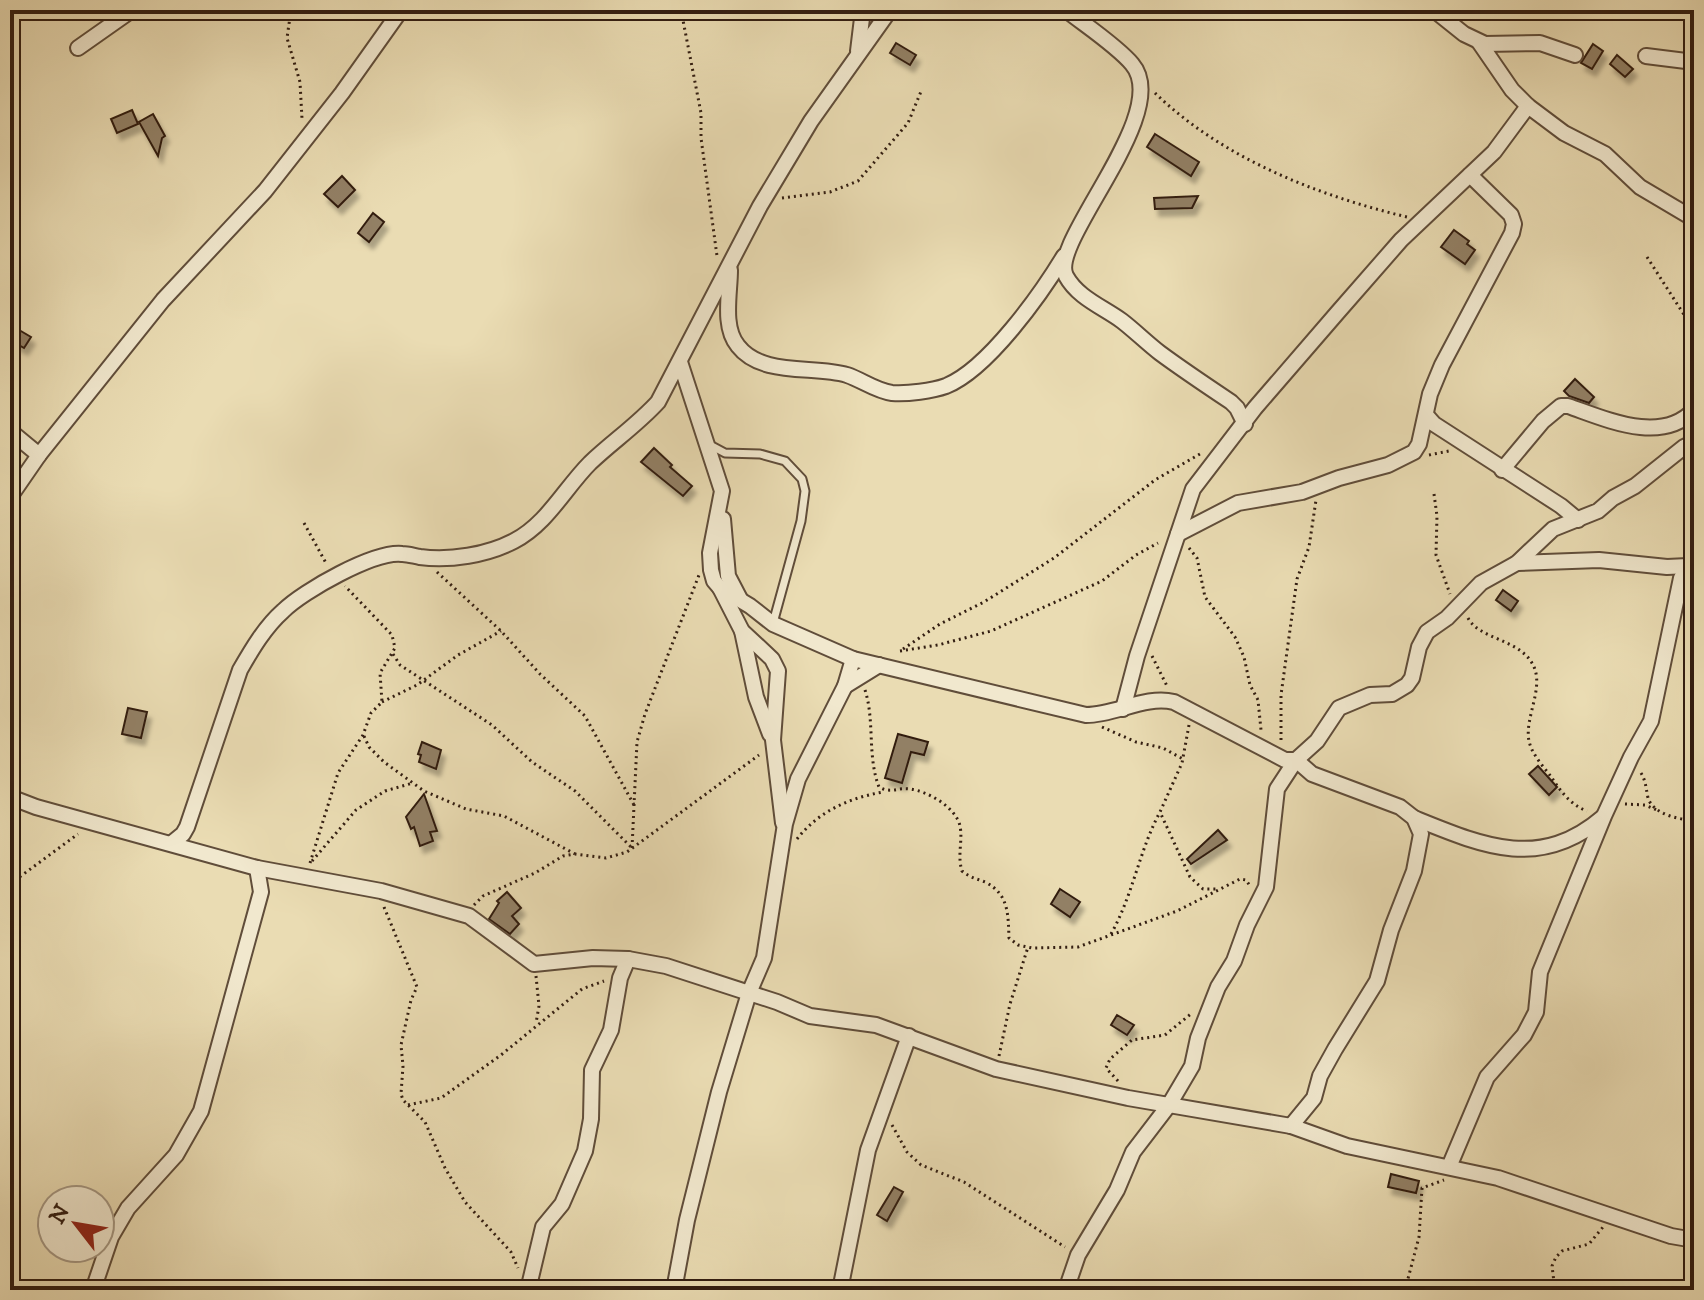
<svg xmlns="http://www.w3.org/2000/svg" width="1704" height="1300" font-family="'IM FELL DW Pica',serif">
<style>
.building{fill:#928065;stroke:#321d11;stroke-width:2;filter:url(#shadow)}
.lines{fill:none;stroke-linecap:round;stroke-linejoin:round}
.lane-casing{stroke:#604d3a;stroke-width:11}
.street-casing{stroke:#604d3a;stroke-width:18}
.path{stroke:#321d11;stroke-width:3;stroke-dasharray:2 4;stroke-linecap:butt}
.lane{stroke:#f1e8ce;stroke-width:7}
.street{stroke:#f1e8ce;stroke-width:14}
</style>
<defs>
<filter id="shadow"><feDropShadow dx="4" dy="7" stdDeviation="2" flood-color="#0004"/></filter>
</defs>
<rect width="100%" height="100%" fill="#eadcb3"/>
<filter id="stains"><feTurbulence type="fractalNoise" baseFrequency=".0025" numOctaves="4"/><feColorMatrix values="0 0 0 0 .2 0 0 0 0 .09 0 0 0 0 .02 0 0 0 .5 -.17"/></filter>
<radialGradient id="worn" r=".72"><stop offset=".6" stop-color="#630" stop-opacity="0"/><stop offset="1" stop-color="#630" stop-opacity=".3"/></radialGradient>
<g class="building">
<polygon points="896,43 916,55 910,65 890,53"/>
<polygon points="1593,44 1603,51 1592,69 1581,63"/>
<polygon points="1617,55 1633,69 1625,77 1610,64"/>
<polygon points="132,110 138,124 117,133 111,119"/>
<polygon points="153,114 165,136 162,138 158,156 139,122"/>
<polygon points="1155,134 1199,162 1191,176 1147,147"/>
<polygon points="342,176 355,190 338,207 324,194"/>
<polygon points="1198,196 1192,208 1155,209 1154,198"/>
<polygon points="373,213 384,222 369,242 358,233"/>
<polygon points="1454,230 1469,241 1467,244 1475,250 1465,264 1441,247"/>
<polygon points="14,327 31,337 24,348 10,340"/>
<polygon points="1575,379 1594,397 1589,403 1569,396 1564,391"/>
<polygon points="654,448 672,465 670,467 692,486 683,496 641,462"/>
<polygon points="1503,590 1518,601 1511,611 1496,600"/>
<polygon points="128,708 147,712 141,738 122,734"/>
<polygon points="898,734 928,742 924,755 911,752 902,783 885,778"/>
<polygon points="422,742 441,750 436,769 419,762 421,755 418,754"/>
<polygon points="1538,766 1557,787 1549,795 1529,774"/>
<polygon points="424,794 437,831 430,832 433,841 420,846 414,827 411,829 406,817"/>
<polygon points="1218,830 1227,840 1191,864 1187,859"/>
<polygon points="1060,889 1080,902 1070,917 1051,904"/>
<polygon points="507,892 521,908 512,916 519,924 510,934 489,919 499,903 497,901"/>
<polygon points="1117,1015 1134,1025 1127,1035 1111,1025"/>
<polygon points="1391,1174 1419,1181 1416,1193 1388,1187"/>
<polygon points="894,1187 903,1192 887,1221 877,1215"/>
</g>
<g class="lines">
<defs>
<polyline id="lane" points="710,445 725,453 760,454 785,461 802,479 805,491 801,521 773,623"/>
<g id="street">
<path d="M1066,10C1085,25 1117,46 1132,64C1174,113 1048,242 1066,276C1078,298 1103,307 1122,321C1135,331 1147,343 1160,353C1183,370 1207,386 1231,402L1237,408L1245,424"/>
<polyline points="1434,10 1464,34 1485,44 1540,43 1575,55"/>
<polyline points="1479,42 1512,90 1528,106 1564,133 1605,154 1640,187 1694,219"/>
<polyline points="78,48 132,10"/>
<polyline points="858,51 863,10"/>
<polyline points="1646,56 1694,62"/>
<path d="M730,270C730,293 722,327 738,346C762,377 814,365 847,375C862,380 876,391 892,393C908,394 932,391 946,386C988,369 1041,294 1064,256"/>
<path d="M680,362L722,491L710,553L711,570L714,581L720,588L750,606L773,624L853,659L1086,715C1116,715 1145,695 1174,702L1285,760H1296L1312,774L1400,807L1414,818L1421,834L1414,871L1391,930L1377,981L1335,1049L1320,1076L1314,1098L1291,1126"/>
<polyline points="1426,415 1434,424 1561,506 1578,520"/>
<polyline points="10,431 39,455"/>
<path d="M1502,470L1543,421L1561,406H1568C1606,419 1661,445 1694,410"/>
<polyline points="10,497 39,455 163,300 265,191 342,93 401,10"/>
<polyline points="723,519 728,576 740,599"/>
<polyline points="1178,534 1238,503 1302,492 1339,478 1388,465 1414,452 1419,444 1430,394 1442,365 1512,233 1514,224 1511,215 1470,175"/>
<polyline points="1517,563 1599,560 1667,567 1688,566"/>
<polyline points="720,588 742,631 772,659 778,671 773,740 783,823"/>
<polyline points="742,631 756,697 770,734"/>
<polyline points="845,686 879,665"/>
<polyline points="1123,709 1137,656 1193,489 1255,408 1338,312 1401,240 1494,152 1528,106"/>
<polyline points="10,797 36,807 257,868 381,891 469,916 534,964 593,958 628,959 666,966 777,1002 810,1016 876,1025 996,1069 1128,1098 1291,1126 1347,1146 1498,1178 1671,1236 1694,1240"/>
<path d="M1414,818C1483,846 1540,871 1603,817"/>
<path d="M172,843L183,834L187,827L240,670C252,649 265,627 283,611C303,591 374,551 402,554C408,554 414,556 420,557C450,561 487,555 514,541C547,524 565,488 590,463C612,442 637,425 658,402L760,206L811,121L890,10"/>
<polyline points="1449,1167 1487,1077 1524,1035 1536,1012 1540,972 1604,816 1631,757 1651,721 1681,578 1694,558"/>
<polyline points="93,1290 111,1237 128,1208 176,1155 201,1111 261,892 257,868"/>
<polyline points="528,1290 543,1227 562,1204 585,1151 591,1119 592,1070 611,1030 620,978 628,959"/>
<polyline points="674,1290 687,1220 719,1092 749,993 764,958 785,824 798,779 845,686 853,659"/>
<polyline points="840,1290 868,1150 909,1036"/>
<polyline points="1066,1290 1078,1255 1117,1190 1133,1152 1169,1105 1192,1066 1198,1038 1218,987 1234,961 1247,925 1266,887 1277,789 1296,760 1317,741 1339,708 1370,695 1392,694 1407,685 1412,678 1419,647 1427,632 1447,618 1481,583 1517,563 1553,529 1598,511 1613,498 1635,486 1684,447 1694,442"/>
</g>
</defs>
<use href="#lane" class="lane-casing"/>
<use href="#street" class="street-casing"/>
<g class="path">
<polyline points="291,10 287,38 300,82 302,119"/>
<polyline points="681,10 701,113 701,138 717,256"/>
<path d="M1155,93C1222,158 1316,195 1407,217"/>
<polyline points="782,198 830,192 858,181 908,123 922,89"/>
<polyline points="1647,257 1690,324 1692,340 1690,369 1694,376"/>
<polyline points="1429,455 1449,451"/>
<polyline points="1434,494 1437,516 1436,555 1450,594"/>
<polyline points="304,523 327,565"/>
<polyline points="1189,548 1197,558 1205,597 1235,637 1244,657 1250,685 1258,700 1261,730"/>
<polyline points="437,572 501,631 540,674 585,716 634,805"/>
<path d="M1468,618C1479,639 1518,639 1532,663C1546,686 1524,717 1529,741C1532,755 1544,767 1552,778C1561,792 1571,805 1587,811"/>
<polyline points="903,649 940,624 984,602 1054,558 1155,480 1200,454"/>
<polyline points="900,651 938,645 991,631 1102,581 1136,555 1158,543"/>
<polyline points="393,654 400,665 492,725 532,762 575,791 632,848"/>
<polyline points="1152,656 1168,688"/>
<path d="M865,690C875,721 867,756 879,787C891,794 898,787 910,789C927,791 956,807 960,826C963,841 957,855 962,871C969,877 977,879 985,882C1009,894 1008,914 1009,938L1018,945L1032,948L1078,947L1177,911L1240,879L1246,880L1250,886"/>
<polyline points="382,702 417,685 458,655 501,631"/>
<polyline points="1189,725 1182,763 1160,812 1190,877 1203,889 1218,889"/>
<polyline points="1102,727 1136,742 1163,748 1183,759"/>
<polyline points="364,736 369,747 384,762 424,791 466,809 504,816 575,854"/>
<polyline points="1281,740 1281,695 1297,579 1309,547 1316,500"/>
<path d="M1641,773C1646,781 1646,789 1648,798C1653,814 1679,820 1694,820"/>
<polyline points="1625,804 1645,805 1657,810"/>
<path d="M797,839C819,811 849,798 883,792"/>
<polyline points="632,848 637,742 645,714 699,575"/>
<polyline points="312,861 356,810 385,791 413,783"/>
<polyline points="310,863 338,773 363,735 371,713 382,702 380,673 395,648 392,635 345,586"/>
<polyline points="10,884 78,834"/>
<polyline points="474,905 483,896 535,873 563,856 575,854 606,858 627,852 759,755"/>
<polyline points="384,907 417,987 411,1000 401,1045 403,1066 401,1094 403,1100 425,1122 445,1168 465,1202 511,1252 518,1268"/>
<path d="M1111,934C1133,895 1139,851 1160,812"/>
<polyline points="536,976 539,1006 536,1023"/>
<polyline points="999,1056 1010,1004 1028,947"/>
<polyline points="1118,1081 1106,1068 1110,1059 1132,1040 1165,1035 1192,1013"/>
<polyline points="408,1105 441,1098 501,1055 582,989 604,981"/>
<polyline points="892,1125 907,1152 921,1165 964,1182 1065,1247"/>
<polyline points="1405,1290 1419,1237 1422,1188 1444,1180"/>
<polyline points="1555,1290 1552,1266 1556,1257 1562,1251 1589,1244 1603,1227"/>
</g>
<use href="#lane" class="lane"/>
<use href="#street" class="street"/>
</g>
<rect width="1704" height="1300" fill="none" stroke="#eadcb3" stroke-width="40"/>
<rect x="12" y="12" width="1680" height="1276" fill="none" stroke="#321d11" stroke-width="4"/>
<rect x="20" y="20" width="1664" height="1260" fill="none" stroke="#321d11" stroke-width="2"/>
<g transform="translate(76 1224) rotate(301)"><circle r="38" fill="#f1e8ce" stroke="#a59782" stroke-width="2"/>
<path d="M0-6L14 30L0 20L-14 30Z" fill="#8f2418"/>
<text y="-12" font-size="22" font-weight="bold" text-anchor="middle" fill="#321d11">N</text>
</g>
<rect width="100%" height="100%" filter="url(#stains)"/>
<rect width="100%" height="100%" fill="url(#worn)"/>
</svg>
